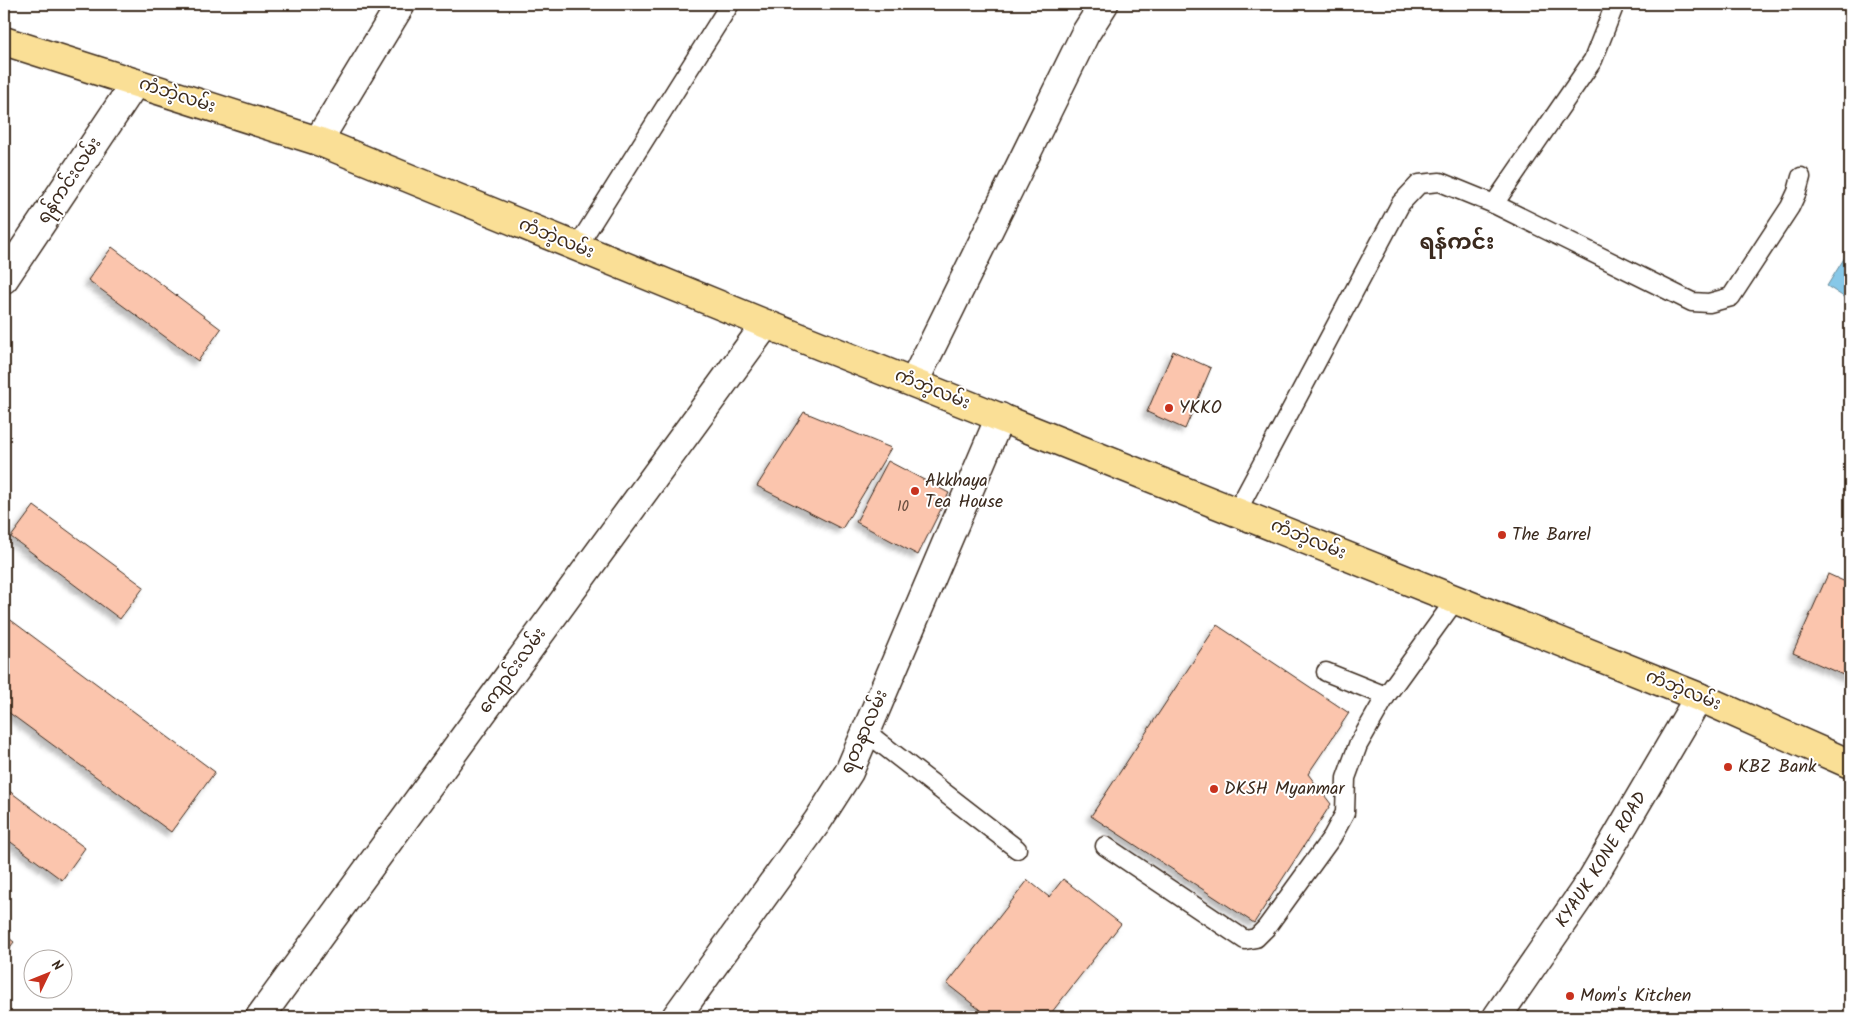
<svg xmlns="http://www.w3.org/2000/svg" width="1854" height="1021" font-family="Kalam,'Noto Sans Myanmar',sans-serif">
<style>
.water{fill:#87c8e8;stroke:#698997}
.building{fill:#fbc5ad;stroke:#3b2a1e;filter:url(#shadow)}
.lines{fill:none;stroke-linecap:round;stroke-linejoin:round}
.lane-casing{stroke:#3b2a1e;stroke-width:21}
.street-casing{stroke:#3b2a1e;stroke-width:31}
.secondary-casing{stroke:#3b2a1e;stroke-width:31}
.primary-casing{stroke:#3b2a1e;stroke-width:31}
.lane{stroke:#fff;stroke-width:18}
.street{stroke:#fff;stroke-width:28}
.secondary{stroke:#fff;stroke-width:28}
.primary{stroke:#fadf96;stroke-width:28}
.poi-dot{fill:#c8321e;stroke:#fff;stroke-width:2}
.labels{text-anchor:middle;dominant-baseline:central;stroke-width:4;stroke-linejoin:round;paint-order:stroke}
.number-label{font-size:15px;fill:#6b5142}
.street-label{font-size:18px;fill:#3b2a1e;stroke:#fff}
.poi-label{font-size:18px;fill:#3b2a1e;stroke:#fff;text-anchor:start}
.district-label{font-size:22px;font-weight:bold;fill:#3b2a1e;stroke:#fff}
</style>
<defs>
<filter id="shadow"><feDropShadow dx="-4.5" dy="4.5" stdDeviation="2.5" flood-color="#0004"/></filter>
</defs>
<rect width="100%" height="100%" fill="#fff"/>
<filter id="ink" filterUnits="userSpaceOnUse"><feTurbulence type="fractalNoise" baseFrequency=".02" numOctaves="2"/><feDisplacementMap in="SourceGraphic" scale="10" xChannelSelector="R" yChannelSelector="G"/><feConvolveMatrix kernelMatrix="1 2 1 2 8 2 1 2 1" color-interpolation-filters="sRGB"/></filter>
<g filter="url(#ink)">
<polygon class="water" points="1850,249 1850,301 1827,286"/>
<g class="building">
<polygon points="112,247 221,329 198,361 88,280"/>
<polygon points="1173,351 1211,368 1185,429 1147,412"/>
<polygon points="804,412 891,448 842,529 757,486"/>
<polygon points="888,461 949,493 918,555 856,522"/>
<polygon points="34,506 144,587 120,619 11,537"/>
<polygon points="1828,574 1850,584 1850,678 1793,653"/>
<polygon points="4,615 215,772 171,832 4,709"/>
<polygon points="1217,625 1349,713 1308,774 1331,804 1254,923 1091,816"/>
<polygon points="4,787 85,848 62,880 4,837"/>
<polygon points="1063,879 1121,924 1048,1017 989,1017 947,984 1028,880 1049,897"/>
<polygon points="4,934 14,942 4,955"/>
</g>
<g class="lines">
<defs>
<g id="lane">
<polyline points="1494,204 1593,60 1615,4"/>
<polyline points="577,247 730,4"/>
<polyline points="1237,511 1401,203 1419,184 1440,182 1494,204 1692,302 1709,303 1731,297 1790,207 1797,192 1801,177"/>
<polyline points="1326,672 1386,696"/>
<polyline points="866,732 1017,849"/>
<polyline points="1105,846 1245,940 1256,938 1266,928 1332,837 1345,813 1346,778 1358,745 1386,696 1456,599"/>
</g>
<g id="street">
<polyline points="318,141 401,4"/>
<polyline points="914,382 1085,34 1104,4"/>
<polyline points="260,1017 766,324"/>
<polyline points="676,1017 817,822 849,772 1000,417"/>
<path id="s1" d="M1497,1017L1592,879L1699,697"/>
</g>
<polyline id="secondary" points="4,279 135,83"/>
<polyline id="primary" points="4,41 318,141 766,324 1699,697 1850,764"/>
</defs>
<use href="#lane" class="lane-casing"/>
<use href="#street" class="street-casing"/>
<use href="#secondary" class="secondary-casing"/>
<use href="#primary" class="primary-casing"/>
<use href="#lane" class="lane"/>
<use href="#street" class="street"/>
<use href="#secondary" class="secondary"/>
<use href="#primary" class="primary"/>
</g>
</g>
<g class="poi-dot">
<circle cx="1169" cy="408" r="5"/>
<circle cx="915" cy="491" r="5"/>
<circle cx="1502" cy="535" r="5"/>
<circle cx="1728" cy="767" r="5"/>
<circle cx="1214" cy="789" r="5"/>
<circle cx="1570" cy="996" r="5"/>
</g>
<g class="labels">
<g class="number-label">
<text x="903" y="507">10</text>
</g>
<g class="street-label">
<text transform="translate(177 96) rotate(18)">ကံဘဲ့လမ်း</text>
<text transform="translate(70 181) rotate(-56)">ရန်ကင်းလမ်း</text>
<text transform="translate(556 239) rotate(22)">ကံဘဲ့လမ်း</text>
<text transform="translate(932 390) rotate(22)">ကံဘဲ့လမ်း</text>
<text transform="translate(1308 540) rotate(22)">ကံဘဲ့လမ်း</text>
<text transform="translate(513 671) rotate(-54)">ကျောင်းလမ်း</text>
<text transform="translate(1683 691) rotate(22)">ကံဘဲ့လမ်း</text>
<text transform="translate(865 732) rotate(-66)">ရတနာလမ်း</text>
<text stroke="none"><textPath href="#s1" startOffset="189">KYAUK KONE ROAD</textPath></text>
</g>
<g class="poi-label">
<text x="1179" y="408">YKKO</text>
<text x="925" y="481">Akkhaya<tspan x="925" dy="21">Tea House</tspan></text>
<text x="1512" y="535">The Barrel</text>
<text x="1738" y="767">KBZ Bank</text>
<text x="1224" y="789">DKSH Myanmar</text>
<text x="1580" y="996">Mom's Kitchen</text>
</g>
<g class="district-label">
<text x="1457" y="243">ရန်ကင်း</text>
</g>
</g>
<rect width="1854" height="1021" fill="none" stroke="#fff" stroke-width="20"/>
<rect x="10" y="10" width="1834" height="1001" fill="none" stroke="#3b2a1e" stroke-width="2" filter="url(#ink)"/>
<g transform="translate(48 974) rotate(47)"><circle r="24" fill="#ffffff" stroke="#b1aaa5"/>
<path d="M0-4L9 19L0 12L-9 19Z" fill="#c8321e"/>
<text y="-8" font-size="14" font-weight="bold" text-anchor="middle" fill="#3b2a1e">N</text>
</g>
</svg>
